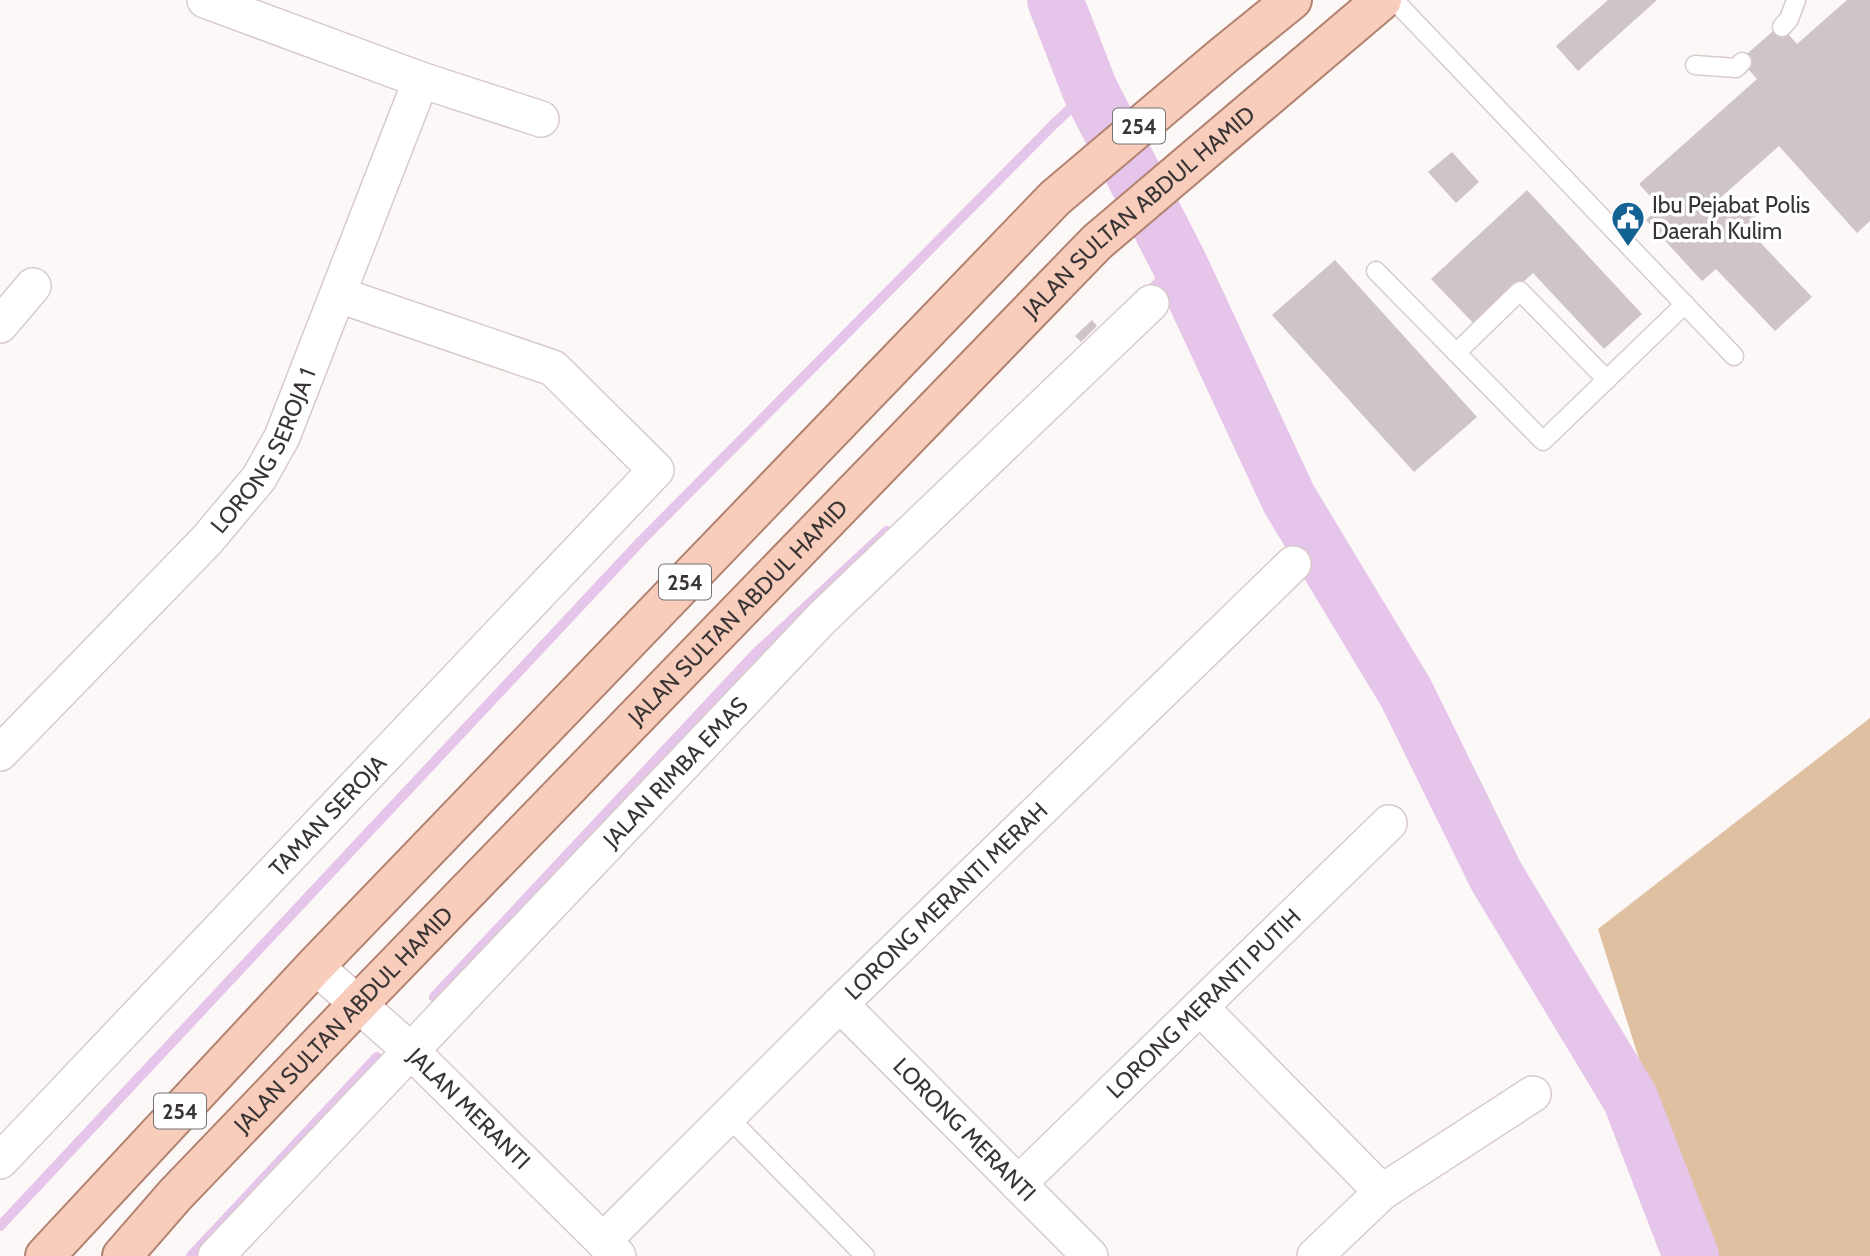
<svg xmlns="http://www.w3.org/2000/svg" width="1870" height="1256" font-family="Cabin,sans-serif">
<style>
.green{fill:#dfc1a2}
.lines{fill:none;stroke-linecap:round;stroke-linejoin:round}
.stream{stroke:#e6c5ea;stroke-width:10}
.river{stroke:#e6c5ea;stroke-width:56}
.building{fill:#cfc4c9}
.lane-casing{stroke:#d8cbcc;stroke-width:21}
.street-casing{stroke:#d8cbcc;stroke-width:38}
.primary-casing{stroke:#b28270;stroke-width:42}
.lane{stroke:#fff;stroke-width:18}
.street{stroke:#fff;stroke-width:35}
.primary{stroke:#f8cdbc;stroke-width:38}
.labels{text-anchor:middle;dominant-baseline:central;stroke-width:7;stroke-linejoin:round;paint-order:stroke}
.shield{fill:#fff;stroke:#757272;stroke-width:2}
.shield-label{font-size:21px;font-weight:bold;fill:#3a3535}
.poi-label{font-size:23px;fill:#3a3535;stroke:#fff;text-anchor:start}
.street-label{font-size:23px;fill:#3a3535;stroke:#fff}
</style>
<rect width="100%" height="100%" fill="#fdf8f8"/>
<polygon class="green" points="1870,718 1870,1256 1714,1256 1655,1110 1598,929"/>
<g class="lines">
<g class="stream">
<polyline points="1146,294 1179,263"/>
<polyline points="434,997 755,654 887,531"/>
<polyline points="0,1226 640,542 1053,125 1090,90"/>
<polyline points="191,1256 377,1057"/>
</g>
<polyline class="river" points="1055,0 1090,90 1179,263 1289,499 1406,693 1496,876 1630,1098 1691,1256"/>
</g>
<g class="building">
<polygon points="1608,0 1657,0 1578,71 1556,46"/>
<polygon points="1847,0 1870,0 1870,221 1857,233 1779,146 1719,199 1734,215 1744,205 1767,230 1757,239 1812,297 1775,331 1716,269 1702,281 1646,220 1660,207 1639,184 1757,79 1740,60 1780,25 1797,44"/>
<polygon points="1452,152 1479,182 1456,203 1428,172"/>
<polygon points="1527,190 1642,314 1604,349 1533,273 1476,326 1431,279"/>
<polygon points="1335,260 1477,417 1414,472 1272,315"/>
<polygon points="1092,320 1097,326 1081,342 1075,336"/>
</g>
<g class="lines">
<defs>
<g id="lane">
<polyline points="1394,0 1734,356"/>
<polyline points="1782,27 1789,19 1796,0"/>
<polyline points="1695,65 1736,68 1742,62"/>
<polyline points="1376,271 1543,441 1685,304"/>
<polyline points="1456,353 1520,291 1607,380"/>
<polyline points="728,1117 865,1256"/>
</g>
<g id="street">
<polyline points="205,0 421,80 541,119"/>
<polyline points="0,325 33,286"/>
<path id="s1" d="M0,753L207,540L259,478L282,437L421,80"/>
<path id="s2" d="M315,966L411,1051L618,1256"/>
<path id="s3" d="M840,1004L1090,1256"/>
<polyline points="1200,1007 1382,1192"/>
<path id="s4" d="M0,1161L656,470L553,368L339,295"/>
<path id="s5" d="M1018,1184L1389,823"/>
<path id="s6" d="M603,1241L840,1004L1293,564"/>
<path id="s7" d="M216,1256L822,618L1151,303"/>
<polyline points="1315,1256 1382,1192 1533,1094"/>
</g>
<g id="primary">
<polyline points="45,1256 315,966 1055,198 1224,55 1292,0"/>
<path id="s8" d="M122,1256L175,1195L359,1003L1097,242L1382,0"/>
</g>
</defs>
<use href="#lane" class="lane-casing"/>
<use href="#street" class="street-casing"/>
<use href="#primary" class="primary-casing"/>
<use href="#lane" class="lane"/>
<use href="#street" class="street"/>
<use href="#primary" class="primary"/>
</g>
<defs>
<symbol id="civic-pin" viewBox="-11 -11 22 30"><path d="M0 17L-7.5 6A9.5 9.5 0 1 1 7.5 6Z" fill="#136294" stroke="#fff"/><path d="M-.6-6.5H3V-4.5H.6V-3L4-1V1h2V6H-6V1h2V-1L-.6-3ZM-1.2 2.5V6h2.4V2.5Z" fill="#fff"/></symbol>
</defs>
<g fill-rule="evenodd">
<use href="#civic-pin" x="1609" y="199" width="38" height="52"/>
</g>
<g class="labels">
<g class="shield">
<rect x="1113" y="108.5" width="52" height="35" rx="5"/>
<rect x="659" y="564.5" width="52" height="35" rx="5"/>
<rect x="154" y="1093.5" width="52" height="35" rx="5"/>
</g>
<g class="shield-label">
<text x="1139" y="126">254</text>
<text x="685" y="582">254</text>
<text x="180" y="1111">254</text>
</g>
<g class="poi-label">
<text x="1652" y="205">Ibu Pejabat Polis<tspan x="1652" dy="26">Daerah Kulim</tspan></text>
</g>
<g class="street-label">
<text stroke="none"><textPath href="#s8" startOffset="1458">JALAN SULTAN ABDUL HAMID</textPath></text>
<text stroke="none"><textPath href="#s1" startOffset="404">LORONG SEROJA 1</textPath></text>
<text stroke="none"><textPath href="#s8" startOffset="891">JALAN SULTAN ABDUL HAMID</textPath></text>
<text stroke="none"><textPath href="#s7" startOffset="667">JALAN RIMBA EMAS</textPath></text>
<text stroke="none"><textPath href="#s4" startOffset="476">TAMAN SEROJA</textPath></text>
<text stroke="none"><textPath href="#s6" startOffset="483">LORONG MERANTI MERAH</textPath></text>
<text stroke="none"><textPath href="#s5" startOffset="259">LORONG MERANTI PUTIH</textPath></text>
<text stroke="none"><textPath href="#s8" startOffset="324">JALAN SULTAN ABDUL HAMID</textPath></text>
<text stroke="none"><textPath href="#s2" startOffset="210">JALAN MERANTI</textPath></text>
<text stroke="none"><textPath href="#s3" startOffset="177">LORONG MERANTI</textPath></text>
</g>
</g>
</svg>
